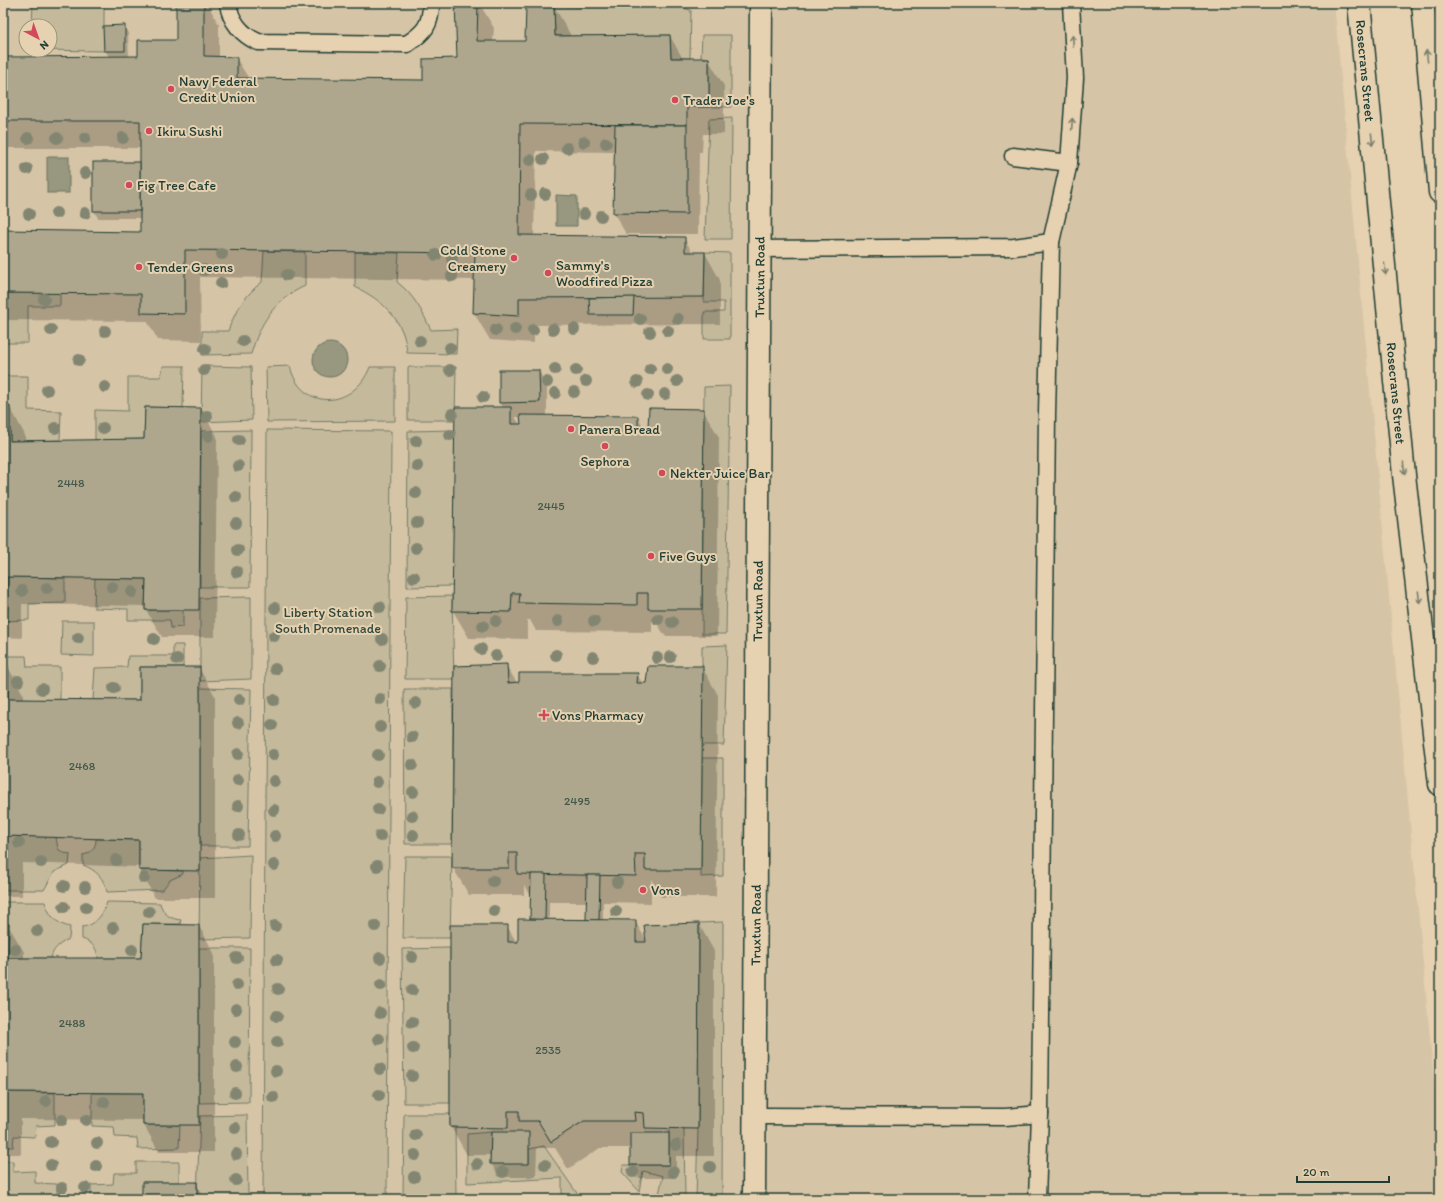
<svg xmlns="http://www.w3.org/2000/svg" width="1443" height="1202" font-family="Itim,sans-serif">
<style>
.built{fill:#d6c4a6;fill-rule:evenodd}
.green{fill:#c5b99b;stroke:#727b68}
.water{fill:#98977f;stroke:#687361}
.shadow{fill:#0003;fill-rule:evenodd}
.building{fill:#afa78d;stroke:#1f3d34}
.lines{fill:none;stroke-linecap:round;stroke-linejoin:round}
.service-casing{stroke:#1f3d34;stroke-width:19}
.tertiary-casing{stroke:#1f3d34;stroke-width:25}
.primary-casing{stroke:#1f3d34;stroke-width:25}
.service{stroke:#e6d1b0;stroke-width:16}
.tertiary{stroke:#e6d1b0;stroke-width:22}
.primary{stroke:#e6d1b0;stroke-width:22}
.tree{fill:#828671}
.oneway{stroke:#79806c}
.poi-dot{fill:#d1495b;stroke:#e6d1b0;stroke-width:1.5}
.labels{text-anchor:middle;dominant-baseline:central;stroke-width:4;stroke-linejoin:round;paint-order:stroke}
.number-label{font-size:12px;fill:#43584a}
.street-label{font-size:14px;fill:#1f3d34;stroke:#e6d1b0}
.poi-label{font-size:14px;fill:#1f3d34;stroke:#e6d1b0;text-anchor:start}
.park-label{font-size:14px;fill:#30493e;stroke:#e6d1b0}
</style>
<rect width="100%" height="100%" fill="#e6d1b0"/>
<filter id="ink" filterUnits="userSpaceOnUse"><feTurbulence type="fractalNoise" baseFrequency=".025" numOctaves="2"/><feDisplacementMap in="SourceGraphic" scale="8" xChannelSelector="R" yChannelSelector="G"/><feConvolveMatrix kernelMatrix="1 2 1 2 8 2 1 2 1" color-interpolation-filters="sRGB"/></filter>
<g filter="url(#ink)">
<path class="built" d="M3,3H1334L1440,1147V1199H3ZM26,26H50V50H26Z"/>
<g class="green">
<polygon points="33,3 104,3 104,51 32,50 50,50 50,26 32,26"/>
<polygon points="593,3 682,4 686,9 691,10 690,58 671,58 670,35 555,36 554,5 581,7"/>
<polygon points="702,35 731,35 731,107 709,107 709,58 701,57"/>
<polygon points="732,118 731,239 705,239 709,119"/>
<path d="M264,251L305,252V286C274,300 260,323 251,354L202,355V331H228C235,311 245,295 262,282Z"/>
<path d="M355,252L399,253L397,282C414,295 422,311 431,330L457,329L456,354L407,353C405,321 383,300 355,287Z"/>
<polygon points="705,252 730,253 730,339 704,339 704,312 724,312 724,302 704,302"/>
<polygon points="3,293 60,293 60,306 28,306 28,343 3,343"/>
<polygon points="163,366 184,366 183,408 145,407 144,439 95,440 95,410 128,411 128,377 161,377"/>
<polygon points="202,366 251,367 252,420 201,422"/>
<path d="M290,366C301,412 354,409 370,367H395V421L267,422L266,367Z"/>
<polygon points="408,367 456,367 455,420 408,420"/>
<polygon points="3,376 28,376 28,410 61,411 60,440 10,441 10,407 3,406"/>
<polygon points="730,386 726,634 702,634 704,387"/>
<polygon points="251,430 250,587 200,587 201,431"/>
<polygon points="267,430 391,431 387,1199 263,1199"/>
<polygon points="455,430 453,586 407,587 408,431"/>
<polygon points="7,577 65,578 65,603 29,604 29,620 3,621 3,610 7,610"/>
<polygon points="95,578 146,579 145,610 183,610 183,627 171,628 170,620 128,620 128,609 94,608"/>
<polygon points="452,596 454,679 405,679 406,597"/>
<polygon points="251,597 251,679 200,681 200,598"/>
<polygon points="62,621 94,621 94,656 61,655"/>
<polygon points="173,645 183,645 183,667 140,667 140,700 93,700 95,668 127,667 128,656 173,656"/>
<polygon points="727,645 724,745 702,745 702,646"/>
<polygon points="3,656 26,656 27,667 60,667 60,700 8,699 8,666 3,666"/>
<polygon points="200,688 251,689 248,846 200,846"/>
<polygon points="404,689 453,689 452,844 405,844"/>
<polygon points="702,758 723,758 723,876 701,877"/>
<polygon points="7,836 56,837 58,849 64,853 70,854 69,865 54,872 44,890 3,890 3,869"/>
<path d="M96,839L139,840V870L183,871V874L170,880L162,890L107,892C104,878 96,870 83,865V855C92,853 96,847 96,839Z"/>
<polygon points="251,855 250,938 199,939 200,858"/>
<polygon points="405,856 452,856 450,938 403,938"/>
<path d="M3,902H45C49,915 56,924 70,927L69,939C61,943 53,948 51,958H8L9,924H3Z"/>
<path d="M107,902L160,903C163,914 170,919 181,920L180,924H143L141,958H98C97,948 92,942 82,939V927C95,926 104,914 107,902Z"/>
<polygon points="723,922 722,1199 696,1199 698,1129 699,923"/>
<polygon points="199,948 250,948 249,1102 199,1103"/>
<polygon points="450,948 450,1103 404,1103 402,949"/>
<polygon points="6,1092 55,1093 55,1125 36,1126 35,1137 14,1136 13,1147 3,1147"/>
<polygon points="92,1093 143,1093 143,1125 180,1125 179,1148 138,1149 137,1138 115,1137 114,1127 92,1126"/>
<polygon points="404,1114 450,1114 450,1127 455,1128 456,1197 403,1197"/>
<polygon points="247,1115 248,1197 197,1198 200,1116"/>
<polygon points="669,1128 684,1129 685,1199 658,1199 663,1176 643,1171 639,1191 622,1172 623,1165 669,1165"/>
<polygon points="491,1132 490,1163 529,1163 529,1149 544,1146 581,1199 562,1199 562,1178 467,1183 467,1134"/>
<polygon points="3,1161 13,1161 13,1172 35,1171 35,1183 57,1184 57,1199 3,1199"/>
<polygon points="136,1162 179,1162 179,1182 143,1182 142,1199 91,1199 91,1185 113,1184 114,1173 136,1173"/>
</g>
<g class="water">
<rect x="47" y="157" width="22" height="36"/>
<polygon points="556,195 577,196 577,226 556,226"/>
<circle cx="330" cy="360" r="17"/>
</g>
<g class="shadow">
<polygon points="177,3 207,3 219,25 219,57 236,58 249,79 424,81 458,59 456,3 479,3 494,28 493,42 526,42 554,6 570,34 570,37 670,36 683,59 708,59 724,86 724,134 703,134 702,152 699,152 698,234 626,234 614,213 615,152 536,151 534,236 684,238 693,253 705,253 720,280 720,324 534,325 534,343 490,340 474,313 475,280 200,277 201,341 158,340 147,321 3,320 3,231 141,233 141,218 98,218 94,211 141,167 141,148 3,148 3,58 109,57 105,50 124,26 128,33 129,57 139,57 177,41"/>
<path d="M539,371L547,385V416L638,417L644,428H649L703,410L719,437L717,636H665L655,620H652V632L536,631L530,620H527V639L469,638L453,611L456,408H504L500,403ZM515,417H521L522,427Z"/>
<polygon points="3,407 10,407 25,435 25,442 145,440 201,409 217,436 215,637 162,637 146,610 146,606 22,604 22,638 3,637"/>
<path d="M506,665L517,683L637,674L643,684L702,667L718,695L716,897H661L651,879V903L603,902V921H635L646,940L699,924L714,951V1156H676V1178H639L631,1164V1148H600L568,1169L555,1148H537L536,1177H499L491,1163V1155H467L451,1127V926H507L517,943H519L531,920V897L524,885V895H469L453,868ZM549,902H587V921L549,920Z"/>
<polygon points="3,667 8,667 23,694 23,700 141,701 199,668 215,696 215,898 155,898 140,870 140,867 22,863 22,896 3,896"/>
<polygon points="3,925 8,925 24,952 24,959 142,959 199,926 214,953 214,1152 159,1152 144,1125 144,1120 21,1119 21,1154 3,1154"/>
<polygon points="196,1183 205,1199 143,1199"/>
<polygon points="3,1185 11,1199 3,1199"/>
</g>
<g class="building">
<polygon points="176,3 204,3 204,56 237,57 237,78 423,80 423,59 457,58 455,3 478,3 477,41 525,41 526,6 554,5 555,36 670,35 671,58 709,58 709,107 687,107 687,125 520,124 519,235 685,237 685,252 705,252 704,297 519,298 519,316 473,313 475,253 185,250 185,314 141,313 141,294 3,293 3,230 140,232 140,121 3,121 3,57 138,56 138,40 176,40"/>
<polygon points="125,25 125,51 104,51 103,26"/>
<polygon points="615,125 687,125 687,214 613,213"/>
<rect x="93" y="162" width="47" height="49"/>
<polygon points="634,297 633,315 590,315 589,298"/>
<polygon points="499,370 539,370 540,402 499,403"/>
<polygon points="3,406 10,406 10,441 144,439 145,407 201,408 199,610 145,610 146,579 7,577 7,610 3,610"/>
<polygon points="455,407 511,407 511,424 521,424 520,415 638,416 638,426 648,427 649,408 704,409 702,609 648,609 648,593 637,593 637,605 519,603 520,593 512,593 511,612 452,611"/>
<polygon points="507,664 508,683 519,682 519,673 638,673 637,683 646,683 648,666 703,666 701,870 645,870 645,854 635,854 636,876 517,874 517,853 509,853 509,868 452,868 454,666"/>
<polygon points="3,666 8,666 8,699 140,700 140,667 200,667 200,871 139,870 139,840 7,836 7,869 3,869"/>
<polygon points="531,874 546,874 545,920 530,919"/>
<polygon points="587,875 600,875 599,920 586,920"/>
<polygon points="518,919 636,920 636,942 646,942 644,925 699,923 698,1129 645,1128 644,1113 634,1112 635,1121 584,1121 551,1142 538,1121 519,1121 519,1111 508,1111 508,1128 450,1127 450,925 508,925 508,942 518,942"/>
<polygon points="3,924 9,924 8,958 141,958 143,924 199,925 199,1125 143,1125 143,1093 6,1092 6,1127 3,1127"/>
<polygon points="491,1132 529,1132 529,1164 490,1164"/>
<rect x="630" y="1133" width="39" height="32"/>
<rect x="142" y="1182" width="55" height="17"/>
</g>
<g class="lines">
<defs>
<g id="service">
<path d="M228,3C230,21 242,35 258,42L407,44C425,32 431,25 431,3"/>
<polyline points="1013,156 1069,163 1051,242 1047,414 1040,1114 1037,1199"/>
<polyline points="1069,163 1075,78 1071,3"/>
<polyline points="759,249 1014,247 1051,242"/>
<polyline points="754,1116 1005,1117 1040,1114"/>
</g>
<g id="tertiary">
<path id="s1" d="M754,1199L761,3"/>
</g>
<g id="primary">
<path id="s2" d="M1359,3L1404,475L1440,784"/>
<polyline points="1423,3 1440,192"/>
</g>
</defs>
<use href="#service" class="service-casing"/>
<use href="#tertiary" class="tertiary-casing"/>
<use href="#primary" class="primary-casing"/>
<use href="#service" class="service"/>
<use href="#tertiary" class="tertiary"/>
<use href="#primary" class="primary"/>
</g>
<g class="tree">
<circle cx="28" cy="138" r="6"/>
<circle cx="57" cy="138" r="6"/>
<circle cx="85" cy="138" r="6"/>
<circle cx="123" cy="138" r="6"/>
<circle cx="584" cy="142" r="6"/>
<circle cx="606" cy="143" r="6"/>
<circle cx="567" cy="148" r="6"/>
<circle cx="543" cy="159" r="6"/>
<circle cx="530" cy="160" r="6"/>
<circle cx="27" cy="169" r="6"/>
<circle cx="85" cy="173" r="6"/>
<circle cx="545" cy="194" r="6"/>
<circle cx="531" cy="195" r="6"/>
<circle cx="56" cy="213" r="6"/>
<circle cx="85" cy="213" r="6"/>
<circle cx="29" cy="214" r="6"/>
<circle cx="584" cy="214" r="6"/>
<circle cx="601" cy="216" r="6"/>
<circle cx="222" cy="254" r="6"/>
<circle cx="436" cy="255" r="6"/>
<circle cx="452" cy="259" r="6"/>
<circle cx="204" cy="270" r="6"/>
<circle cx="287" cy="275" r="6"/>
<circle cx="452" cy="276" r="6"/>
<circle cx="221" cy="283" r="6"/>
<circle cx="44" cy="299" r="6"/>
<circle cx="640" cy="319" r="6"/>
<circle cx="678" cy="319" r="6"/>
<circle cx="515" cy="329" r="6"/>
<circle cx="553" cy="329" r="6"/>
<circle cx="574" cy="329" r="6"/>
<circle cx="51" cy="330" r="6"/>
<circle cx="496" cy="330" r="6"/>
<circle cx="533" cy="330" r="6"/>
<circle cx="105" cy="331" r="6"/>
<circle cx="668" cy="331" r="6"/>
<circle cx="650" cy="332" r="6"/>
<circle cx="243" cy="341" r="6"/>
<circle cx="420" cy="341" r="6"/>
<circle cx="450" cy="348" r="6"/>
<circle cx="205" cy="349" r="6"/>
<circle cx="79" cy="360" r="6"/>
<circle cx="555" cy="369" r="6"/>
<circle cx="650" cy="369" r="6"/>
<circle cx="667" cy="369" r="6"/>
<circle cx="204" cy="370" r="6"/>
<circle cx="450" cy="370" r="6"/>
<circle cx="576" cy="370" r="6"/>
<circle cx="586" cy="381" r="6"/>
<circle cx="677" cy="381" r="6"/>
<circle cx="547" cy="382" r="6"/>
<circle cx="637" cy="382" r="6"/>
<circle cx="105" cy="387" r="6"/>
<circle cx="47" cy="390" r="6"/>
<circle cx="574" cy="392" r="6"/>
<circle cx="555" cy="393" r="6"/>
<circle cx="665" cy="394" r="6"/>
<circle cx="648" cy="395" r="6"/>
<circle cx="483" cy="397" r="6"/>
<circle cx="452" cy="414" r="6"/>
<circle cx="207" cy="416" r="6"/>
<circle cx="55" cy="428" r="6"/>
<circle cx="103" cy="428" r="6"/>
<circle cx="450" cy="435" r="6"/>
<circle cx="208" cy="436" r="6"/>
<circle cx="239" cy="440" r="6"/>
<circle cx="416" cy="441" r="6"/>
<circle cx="238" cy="466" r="6"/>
<circle cx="417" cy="466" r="6"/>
<circle cx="416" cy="493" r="6"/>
<circle cx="236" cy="497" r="6"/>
<circle cx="236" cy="523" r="6"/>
<circle cx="417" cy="523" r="6"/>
<circle cx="416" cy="548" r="6"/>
<circle cx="238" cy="550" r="6"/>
<circle cx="237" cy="572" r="6"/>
<circle cx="414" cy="577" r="6"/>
<circle cx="112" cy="587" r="6"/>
<circle cx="47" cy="588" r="6"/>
<circle cx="22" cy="591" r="6"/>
<circle cx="132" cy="592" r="6"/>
<circle cx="380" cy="607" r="6"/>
<circle cx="275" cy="608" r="6"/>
<circle cx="658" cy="619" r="6"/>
<circle cx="496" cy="621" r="6"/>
<circle cx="558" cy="621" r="6"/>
<circle cx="594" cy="621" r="6"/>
<circle cx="672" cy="622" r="6"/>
<circle cx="483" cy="626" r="6"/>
<circle cx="274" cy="636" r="6"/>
<circle cx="78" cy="638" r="6"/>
<circle cx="154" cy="639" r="6"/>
<circle cx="382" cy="639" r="6"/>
<circle cx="481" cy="649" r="6"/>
<circle cx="556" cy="655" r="6"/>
<circle cx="496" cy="656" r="6"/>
<circle cx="593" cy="657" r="6"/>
<circle cx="670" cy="657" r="6"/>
<circle cx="657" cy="658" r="6"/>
<circle cx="177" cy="659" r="6"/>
<circle cx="380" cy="666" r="6"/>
<circle cx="275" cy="669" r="6"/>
<circle cx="18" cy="681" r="6"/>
<circle cx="114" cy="688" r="6"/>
<circle cx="42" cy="689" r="6"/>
<circle cx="380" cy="699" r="6"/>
<circle cx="239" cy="700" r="6"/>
<circle cx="274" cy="700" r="6"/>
<circle cx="416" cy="703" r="6"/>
<circle cx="238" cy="723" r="6"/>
<circle cx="272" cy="725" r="6"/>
<circle cx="380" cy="727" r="6"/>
<circle cx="412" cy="737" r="6"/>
<circle cx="238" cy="754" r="6"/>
<circle cx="273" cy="755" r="6"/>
<circle cx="378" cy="755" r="6"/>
<circle cx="412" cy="765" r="6"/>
<circle cx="238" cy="780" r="6"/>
<circle cx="274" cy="781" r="6"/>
<circle cx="377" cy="782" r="6"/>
<circle cx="413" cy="792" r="6"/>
<circle cx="238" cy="806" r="6"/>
<circle cx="378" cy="809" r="6"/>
<circle cx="274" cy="810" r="6"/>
<circle cx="412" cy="816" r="6"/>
<circle cx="239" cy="835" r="6"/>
<circle cx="413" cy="835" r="6"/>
<circle cx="275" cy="836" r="6"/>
<circle cx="380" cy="836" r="6"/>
<circle cx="19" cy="843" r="6"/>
<circle cx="116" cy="860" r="6"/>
<circle cx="41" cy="862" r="6"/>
<circle cx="274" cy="865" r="6"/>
<circle cx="377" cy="866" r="6"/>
<circle cx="144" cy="878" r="6"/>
<circle cx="493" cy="881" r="6"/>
<circle cx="617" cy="882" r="6"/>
<circle cx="64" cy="886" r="6"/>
<circle cx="85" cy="887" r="6"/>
<circle cx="64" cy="907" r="6"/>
<circle cx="86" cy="907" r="6"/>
<circle cx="494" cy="911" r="6"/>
<circle cx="616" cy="911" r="6"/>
<circle cx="149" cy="912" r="6"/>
<circle cx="275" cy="926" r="6"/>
<circle cx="375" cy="926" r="6"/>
<circle cx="113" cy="928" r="6"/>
<circle cx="37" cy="931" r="6"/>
<circle cx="15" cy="949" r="6"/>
<circle cx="132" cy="950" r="6"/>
<circle cx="412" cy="957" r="6"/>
<circle cx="237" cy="958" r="6"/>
<circle cx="380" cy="958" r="6"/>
<circle cx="277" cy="960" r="6"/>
<circle cx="237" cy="985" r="6"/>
<circle cx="381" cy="985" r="6"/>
<circle cx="278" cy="989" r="6"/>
<circle cx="412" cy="990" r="6"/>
<circle cx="236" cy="1009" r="6"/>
<circle cx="380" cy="1013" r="6"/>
<circle cx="277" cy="1016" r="6"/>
<circle cx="412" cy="1022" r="6"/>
<circle cx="379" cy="1039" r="6"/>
<circle cx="235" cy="1042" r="6"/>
<circle cx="277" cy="1042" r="6"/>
<circle cx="413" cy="1048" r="6"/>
<circle cx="237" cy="1067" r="6"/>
<circle cx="380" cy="1069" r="6"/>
<circle cx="276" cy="1071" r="6"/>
<circle cx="412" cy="1076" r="6"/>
<circle cx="235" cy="1093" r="6"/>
<circle cx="379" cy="1095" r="6"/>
<circle cx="273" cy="1097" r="6"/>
<circle cx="46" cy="1101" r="6"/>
<circle cx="104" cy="1102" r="6"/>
<circle cx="62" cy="1120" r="6"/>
<circle cx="86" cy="1120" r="6"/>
<circle cx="235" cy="1128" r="6"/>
<circle cx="416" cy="1135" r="6"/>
<circle cx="51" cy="1142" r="6"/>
<circle cx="97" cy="1143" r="6"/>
<circle cx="676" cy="1145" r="6"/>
<circle cx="236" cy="1154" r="6"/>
<circle cx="415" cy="1155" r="6"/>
<circle cx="477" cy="1164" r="6"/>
<circle cx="51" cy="1165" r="6"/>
<circle cx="545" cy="1165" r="6"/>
<circle cx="96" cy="1166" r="6"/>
<circle cx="710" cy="1167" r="6"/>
<circle cx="503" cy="1172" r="6"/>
<circle cx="633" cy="1172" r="6"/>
<circle cx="673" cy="1172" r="6"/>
<circle cx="414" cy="1177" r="6"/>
<circle cx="236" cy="1180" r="6"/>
<circle cx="62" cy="1188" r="6"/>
<circle cx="85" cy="1188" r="6"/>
</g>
<defs><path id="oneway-shaft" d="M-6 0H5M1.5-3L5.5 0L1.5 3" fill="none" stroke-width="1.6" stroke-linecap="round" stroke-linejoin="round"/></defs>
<g class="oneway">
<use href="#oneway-shaft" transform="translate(1073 41) rotate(-93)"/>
<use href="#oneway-shaft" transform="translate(1427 56) rotate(-96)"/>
<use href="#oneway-shaft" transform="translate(1072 124) rotate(-86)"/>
<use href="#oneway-shaft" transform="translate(1372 139) rotate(84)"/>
<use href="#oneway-shaft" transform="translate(1385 269) rotate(84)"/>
<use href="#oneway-shaft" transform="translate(1404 468) rotate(84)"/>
<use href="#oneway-shaft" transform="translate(1419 597) rotate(83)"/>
</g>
</g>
<g class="poi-dot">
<circle cx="171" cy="89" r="4"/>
<circle cx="675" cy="100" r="4"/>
<circle cx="149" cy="131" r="4"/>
<circle cx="129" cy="185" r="4"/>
<circle cx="514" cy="258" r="4"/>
<circle cx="139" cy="267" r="4"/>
<circle cx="548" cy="273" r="4"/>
<circle cx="571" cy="429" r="4"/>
<circle cx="605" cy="446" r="4"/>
<circle cx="662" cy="473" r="4"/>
<circle cx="651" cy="556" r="4"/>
<path d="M542 709h4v4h4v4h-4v4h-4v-4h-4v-4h4z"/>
<circle cx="643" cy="890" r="4"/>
</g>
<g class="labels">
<g class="number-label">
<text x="71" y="483">2448</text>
<text x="551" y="506">2445</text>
<text x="82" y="766">2468</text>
<text x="577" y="801">2495</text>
<text x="72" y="1023">2488</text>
<text x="548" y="1050">2535</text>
</g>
<g class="street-label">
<text stroke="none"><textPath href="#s2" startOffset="68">Rosecrans Street</textPath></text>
<text stroke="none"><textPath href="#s1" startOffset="922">Truxtun Road</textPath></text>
<text stroke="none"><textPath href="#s2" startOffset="392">Rosecrans Street</textPath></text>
<text stroke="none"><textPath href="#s1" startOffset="598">Truxtun Road</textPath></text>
<text stroke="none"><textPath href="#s1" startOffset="274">Truxtun Road</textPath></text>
</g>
<g class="poi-label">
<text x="179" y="81">Navy Federal<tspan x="179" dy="16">Credit Union</tspan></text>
<text x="683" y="100">Trader Joe's</text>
<text x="157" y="131">Ikiru Sushi</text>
<text x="137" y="185">Fig Tree Cafe</text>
<text x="506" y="250" text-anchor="end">Cold Stone<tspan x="506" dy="16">Creamery</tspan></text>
<text x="556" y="265">Sammy's<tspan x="556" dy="16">Woodfired Pizza</tspan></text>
<text x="147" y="267">Tender Greens</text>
<text x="579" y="429">Panera Bread</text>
<text x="605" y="461" text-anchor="middle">Sephora</text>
<text x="670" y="473">Nekter Juice Bar</text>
<text x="659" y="556">Five Guys</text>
<text x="552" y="715">Vons Pharmacy</text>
<text x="651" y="890">Vons</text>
</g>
<g class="park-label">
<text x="328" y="612">Liberty Station<tspan x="328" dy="16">South Promenade</tspan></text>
</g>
</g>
<rect width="1443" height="1202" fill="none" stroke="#e6d1b0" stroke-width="16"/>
<rect x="8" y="8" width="1427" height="1186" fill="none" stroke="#1f3d34" stroke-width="1.5" filter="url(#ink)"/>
<g transform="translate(38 38) rotate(139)"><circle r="19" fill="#e6d1b0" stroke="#96967e"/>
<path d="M0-3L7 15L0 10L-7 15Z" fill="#d1495b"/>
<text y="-6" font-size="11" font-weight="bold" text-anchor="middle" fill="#1f3d34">N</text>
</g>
<path d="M1297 1176v6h92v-6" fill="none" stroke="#1f3d34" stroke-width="2"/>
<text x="1303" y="1176" font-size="12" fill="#1f3d34" stroke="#e6d1b0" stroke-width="3" paint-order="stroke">20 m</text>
</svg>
